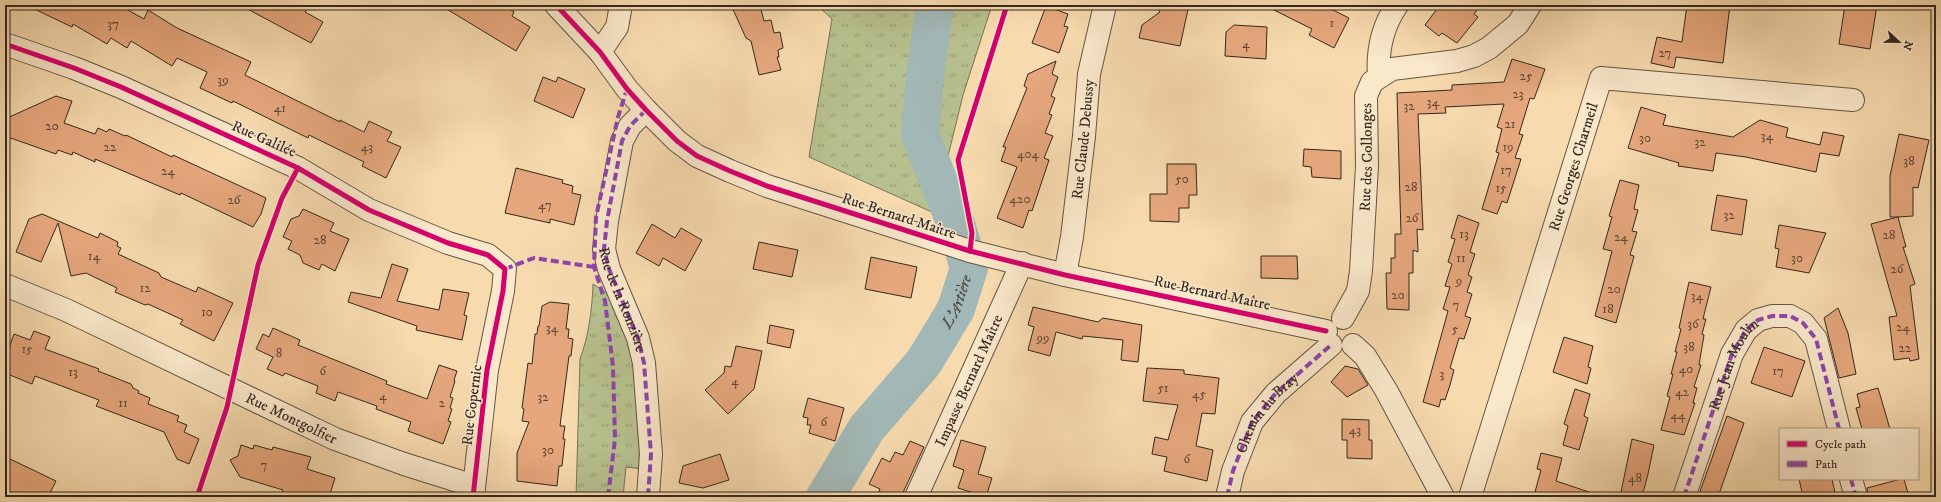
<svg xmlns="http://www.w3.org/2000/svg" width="1941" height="502" font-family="'IM FELL DW Pica',serif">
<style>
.grass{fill:url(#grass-tufts);stroke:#767457}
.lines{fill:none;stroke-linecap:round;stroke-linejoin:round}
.river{stroke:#a2b8b6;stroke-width:38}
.building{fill:#e6a77d;stroke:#34271f}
.minor-casing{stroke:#655443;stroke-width:24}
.minor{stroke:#fae8cb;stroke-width:22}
.quiet{stroke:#8e44ad;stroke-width:4;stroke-dasharray:8 4;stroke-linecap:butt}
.cycleway-casing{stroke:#fae8cb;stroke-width:8}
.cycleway{stroke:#d6006c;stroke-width:5}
.labels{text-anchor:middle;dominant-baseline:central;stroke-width:3;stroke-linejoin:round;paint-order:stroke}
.number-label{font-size:13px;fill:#604736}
.street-label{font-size:15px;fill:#34271f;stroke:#fae8cb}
.water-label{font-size:16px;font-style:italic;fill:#504b45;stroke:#fae8cb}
</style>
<defs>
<pattern id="grass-tufts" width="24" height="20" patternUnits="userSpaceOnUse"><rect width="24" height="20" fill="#b7c18f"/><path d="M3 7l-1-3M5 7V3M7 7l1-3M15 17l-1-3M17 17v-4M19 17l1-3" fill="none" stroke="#969d74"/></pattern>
</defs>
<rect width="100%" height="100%" fill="#f7dbaf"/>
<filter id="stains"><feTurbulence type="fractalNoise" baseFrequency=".005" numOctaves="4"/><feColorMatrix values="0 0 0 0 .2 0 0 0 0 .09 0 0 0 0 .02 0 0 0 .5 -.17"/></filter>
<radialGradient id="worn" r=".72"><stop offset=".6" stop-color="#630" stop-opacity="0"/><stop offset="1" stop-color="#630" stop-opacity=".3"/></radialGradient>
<g class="grass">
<polygon points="817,5 992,5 963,95 934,213 809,157 832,19"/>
<path d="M593,284L610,295L636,354L642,469L626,467L623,497H576L580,359C589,335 592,310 593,284Z"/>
</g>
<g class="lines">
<path class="river" id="s1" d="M825,497L867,428L924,362L956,309L969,268L957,227L920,134L925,75L935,5"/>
</g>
<g class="building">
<polygon points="26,5 119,5 144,19 148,10 177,28 251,62 245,75 340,122 340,120 364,132 369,121 392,132 387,141 401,147 386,178 362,166 364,162 309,135 308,138 233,101 232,103 200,88 207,72 177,58 172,66 131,41 127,48 111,38 107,44 73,24 72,27"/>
<polygon points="240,5 310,5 305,12 323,22 311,43"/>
<polygon points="440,5 504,5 514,12 512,16 530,27 516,51"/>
<polygon points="731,5 760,5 764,21 771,20 774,33 780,32 783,48 778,50 779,57 777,57 781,70 759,75 751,41 746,38"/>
<polygon points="1155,5 1189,5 1180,46 1139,38 1142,25 1160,12"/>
<polygon points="1264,5 1323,5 1349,18 1334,48 1309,35 1312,29"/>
<polygon points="1440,5 1481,5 1474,14 1478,17 1457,43 1442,33 1439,36 1425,25"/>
<polygon points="1687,5 1730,5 1723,63 1676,57 1674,68 1651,63 1657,37 1682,42"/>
<polygon points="1845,5 1877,5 1870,49 1839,44"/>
<polygon points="1046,6 1068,14 1064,26 1068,27 1059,53 1032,43"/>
<polygon points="1234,25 1267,27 1266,59 1225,56 1226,32"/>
<polygon points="1512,59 1545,69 1534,99 1530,98 1519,134 1523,135 1515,158 1521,159 1507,203 1502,201 1497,214 1482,209 1499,153 1496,152 1502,129 1497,127 1504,104 1445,107 1446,113 1418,114 1423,230 1417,229 1418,252 1413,250 1413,273 1409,273 1409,310 1387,309 1386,273 1391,273 1391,258 1395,258 1395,234 1401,234 1397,93 1452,90 1452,85 1504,82"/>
<polygon points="1056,61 1052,74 1058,77 1051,96 1055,98 1049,114 1052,115 1045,133 1053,136 1044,158 1049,160 1032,211 1029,210 1023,228 997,218 1017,167 1001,161 1006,147 1003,147 1027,88 1024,86 1028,74"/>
<polygon points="543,77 556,82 558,77 585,89 573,118 534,101"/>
<polygon points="56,96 72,101 64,123 95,134 98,128 107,132 109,129 125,136 126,135 172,157 173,155 214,174 266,198 261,214 253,227 181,193 180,195 95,159 95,162 73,152 72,155 58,150 56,154 5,136 5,119"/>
<polygon points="1641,107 1666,115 1663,125 1733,137 1760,120 1788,128 1786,137 1820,145 1823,132 1844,136 1839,156 1820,153 1816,172 1746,157 1716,153 1713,171 1678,166 1679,163 1628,148"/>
<polygon points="1899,134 1929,140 1918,188 1913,187 1913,216 1898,217 1906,247 1903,247 1915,284 1910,286 1919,359 1910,361 1909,358 1894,360 1889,317 1897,316 1871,224 1898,217 1890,217 1890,176"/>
<polygon points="1304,149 1341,151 1341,179 1312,177 1311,167 1303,166"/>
<polygon points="1167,164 1196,164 1197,195 1189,195 1189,208 1179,208 1179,222 1150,221 1150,194 1167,194"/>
<polygon points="516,168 563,180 562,183 573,186 572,193 581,195 574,225 550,219 550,223 505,213"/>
<polygon points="1620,180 1639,185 1634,209 1638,210 1632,231 1637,232 1630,255 1634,256 1616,323 1595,316 1612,251 1603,249 1612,217 1609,216"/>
<polygon points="1717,195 1747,200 1742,235 1711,230"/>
<polygon points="303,209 334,223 330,231 349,239 335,271 322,264 319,270 303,263 300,255 288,249 292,241 283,237 291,219 299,216"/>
<polygon points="42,214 98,238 100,233 118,242 117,246 121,248 118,254 159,273 161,277 196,292 198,287 233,303 214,341 180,324 183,320 148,304 145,305 115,292 117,288 86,273 71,276 58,223 41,262 16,252 29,219"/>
<polygon points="1458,215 1479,223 1470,252 1475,254 1468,275 1472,277 1467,292 1472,294 1465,316 1471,318 1464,339 1459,338 1450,368 1454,370 1450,385 1445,400 1441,399 1439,407 1423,402 1448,311 1443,309 1450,287 1445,286 1452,264 1448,262 1455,239 1451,238"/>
<polygon points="652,224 675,238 681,228 702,240 685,271 663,258 659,266 636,253"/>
<polygon points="1779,225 1826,233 1809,273 1776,267 1779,249 1775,248"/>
<polygon points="759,242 798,250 792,277 753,269"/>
<polygon points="1261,256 1297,256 1298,279 1261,278"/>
<polygon points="871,257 917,267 911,298 865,289"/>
<polygon points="392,264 408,269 397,301 439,310 443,289 469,293 464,315 467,316 462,340 416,330 417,326 348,302 351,292 381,298"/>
<polygon points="1689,282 1711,287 1703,319 1706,319 1702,334 1704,335 1699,365 1701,365 1694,387 1697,388 1693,403 1695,403 1684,435 1661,430 1670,397 1667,396 1673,374 1671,374 1677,352 1675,352 1681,329 1679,328"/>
<polygon points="550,302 569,304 566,329 569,329 568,338 573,339 571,356 569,356 560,426 565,426 563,439 565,439 562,466 559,466 557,486 517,481 517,453 529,422 522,421 524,409 522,408 528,363 532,364 535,334 537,334 538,326 539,326 542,306"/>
<polygon points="1033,307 1098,322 1103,318 1142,325 1138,362 1121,360 1123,340 1083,336 1082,339 1056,332 1050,356 1028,350 1034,327 1028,325"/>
<polygon points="1838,308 1848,333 1856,374 1839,378 1824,318"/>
<polygon points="770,325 794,330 790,348 767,343"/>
<polygon points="273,328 300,340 298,345 387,381 386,384 427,399 439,365 457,371 454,380 455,381 450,397 453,398 450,408 452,409 448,421 451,422 443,444 408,431 411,422 376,409 377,406 338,392 335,401 316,393 318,386 285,373 283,376 267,369 273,357 256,349 263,334 269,337"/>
<polygon points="34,331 50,337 45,349 99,369 98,371 131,384 133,388 139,391 138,393 150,398 148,404 179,416 177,421 187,425 184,432 199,439 189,464 177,459 164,432 96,406 99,400 35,376 32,384 5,373 5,359 14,334 30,340"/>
<polygon points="1564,337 1593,346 1588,367 1591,368 1587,384 1553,372"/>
<polygon points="736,346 762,351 754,389 728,414 705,390 724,373 725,366 731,367"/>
<polygon points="1764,347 1805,361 1792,397 1751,383"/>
<polygon points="1345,366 1358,369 1368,385 1347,397 1331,382"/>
<polygon points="1147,368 1184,370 1184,374 1219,378 1215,414 1202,413 1196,446 1213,450 1207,481 1164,471 1167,457 1152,454 1155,437 1168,440 1178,405 1143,401"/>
<polygon points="1878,388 1890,429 1862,429 1856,408 1860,407 1857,394"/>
<polygon points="1575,389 1590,394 1584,416 1588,418 1579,450 1563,445 1568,426 1564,424"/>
<polygon points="808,398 844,408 835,441 809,433 811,425 807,425 808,418 803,417"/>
<polygon points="1727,416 1744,423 1718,497 1698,497"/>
<polygon points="1342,419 1369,420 1369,440 1372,440 1372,459 1347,458 1347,440 1342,440"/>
<polygon points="1632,439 1654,445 1648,474 1642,497 1620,497"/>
<polygon points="961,440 986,447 978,474 992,478 986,497 958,488 964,470 953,466"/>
<polygon points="910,441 924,447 901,497 877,497 880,489 869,484 882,458 890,462 895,452 903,455"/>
<polygon points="241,445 253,449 254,445 272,450 273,447 311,457 307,469 335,478 329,497 294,497 282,494 283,490 240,477 230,460 238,456"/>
<polygon points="1541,453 1562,458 1556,481 1589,492 1588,497 1558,497 1535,492 1541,470 1537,469"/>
<polygon points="720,454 729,480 703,488 679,483 683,466"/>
<polygon points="10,459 56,481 48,497 15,497 5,492 5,469"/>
<polygon points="1799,479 1832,479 1836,497 1803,497"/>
<polygon points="1901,479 1904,479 1909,497 1868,497 1867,488"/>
</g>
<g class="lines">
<defs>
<g id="minor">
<polyline points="556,5 600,52 627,89 646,110 677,141 697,156 730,171 767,186 970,251 1065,275 1326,331"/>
<polyline points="5,44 74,68 121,87 298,168 369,210 448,243 488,255 505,269 503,291 487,370 473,497"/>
<polyline points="600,52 617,27 621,5"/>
<path d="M1379,76C1377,50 1382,27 1397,5"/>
<path id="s2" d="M646,110L630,126L622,141L607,221L604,249L609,269L638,338L644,363L651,454L648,497"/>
<path id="s3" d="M1065,275L1072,237L1084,136L1089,74L1105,5"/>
<path id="s4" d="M5,285L66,310L335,439L404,464L474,486"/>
<path id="s5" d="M1343,318L1358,291L1361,271L1367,166L1366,96L1372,82L1392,69L1457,61L1474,56L1489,48L1518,24L1530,5"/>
<polyline points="1353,345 1365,356 1386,390 1443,497"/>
<polyline points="1851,479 1856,497"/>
<path id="s6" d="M916,497L1022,263"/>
<path id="s7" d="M1227,497L1233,471L1252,422L1276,393L1331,345"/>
<path id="s8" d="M1470,497L1601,78L1853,100"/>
<path id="s9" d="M1684,497L1732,354L1746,330L1758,320L1772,316H1790L1803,323L1816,339L1839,429"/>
</g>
</defs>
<use href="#minor" class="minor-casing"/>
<use href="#minor" class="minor"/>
<g class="quiet">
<polyline points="646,110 630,126 622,141 607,221 604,249 609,269 638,338 644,363 651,454 648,497"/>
<polyline points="505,269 534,258 594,267"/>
<polyline points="1851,479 1856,497"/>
<polyline points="608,497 615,439 613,366 605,301 594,267 596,217 618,117 627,89"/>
<polyline points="1227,497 1233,471 1252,422 1276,393 1331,345"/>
<polyline points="1684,497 1732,354 1746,330 1758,320 1772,316 1790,316 1803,323 1816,339 1839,429"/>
</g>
<defs>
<g id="cycleway">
<polyline points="556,5 600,52 627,89 646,110 677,141 697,156 730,171 767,186 970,251 1065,275 1326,331"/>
<polyline points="5,44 74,68 121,87 298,168 369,210 448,243 488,255 505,269 503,291 487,370 473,497"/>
<polyline points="970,251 972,233 958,160 1007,5"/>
<polyline points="197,497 227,407 258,265 282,198 298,168"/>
</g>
</defs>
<use href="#cycleway" class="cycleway-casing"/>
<use href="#cycleway" class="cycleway"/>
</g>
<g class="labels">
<g class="number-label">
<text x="1332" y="23">1</text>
<text x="113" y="24">37</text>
<text x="1246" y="44">4</text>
<text x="1665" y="53">27</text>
<text x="1526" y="76">25</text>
<text x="223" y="80">39</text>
<text x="1518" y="94">23</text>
<text x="1433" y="102">34</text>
<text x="1409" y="106">32</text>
<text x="280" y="108">41</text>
<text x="1510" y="124">21</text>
<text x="52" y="126">20</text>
<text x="1767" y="136">34</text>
<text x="1645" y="138">30</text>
<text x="1700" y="142">32</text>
<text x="110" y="147">22</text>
<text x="367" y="147">43</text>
<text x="1508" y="147">19</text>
<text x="1028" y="154">404</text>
<text x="1909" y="161">38</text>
<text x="1506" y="170">17</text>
<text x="168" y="171">24</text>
<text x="1182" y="179">50</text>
<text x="1411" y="187">28</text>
<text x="1501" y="188">15</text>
<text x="1020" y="199">420</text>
<text x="234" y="200">26</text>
<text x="545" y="205">47</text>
<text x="1729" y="215">32</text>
<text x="1412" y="218">26</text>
<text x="1464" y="234">13</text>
<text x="1889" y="235">28</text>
<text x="1621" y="237">24</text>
<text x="320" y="240">28</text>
<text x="94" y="256">14</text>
<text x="1461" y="258">11</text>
<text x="1797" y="258">30</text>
<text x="1897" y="269">26</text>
<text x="1459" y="281">9</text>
<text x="145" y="288">12</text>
<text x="1614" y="289">20</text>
<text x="1398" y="295">20</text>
<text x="1697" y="296">34</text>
<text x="1456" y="305">7</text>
<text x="1608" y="309">18</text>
<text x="207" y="312">10</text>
<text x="1693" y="324">36</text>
<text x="1903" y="327">24</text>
<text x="552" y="328">34</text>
<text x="1455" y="329">5</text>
<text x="1043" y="338">99</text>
<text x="1689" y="347">38</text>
<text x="1905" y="348">22</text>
<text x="27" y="349">15</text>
<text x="279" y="353">8</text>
<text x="1686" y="369">40</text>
<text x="323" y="371">6</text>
<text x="1778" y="371">17</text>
<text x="73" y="372">13</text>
<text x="1442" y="374">3</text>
<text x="735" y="381">4</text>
<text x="1163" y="388">51</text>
<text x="1682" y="392">42</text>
<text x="1199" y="394">45</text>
<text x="383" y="396">4</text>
<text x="543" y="397">32</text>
<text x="123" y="403">11</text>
<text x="442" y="403">2</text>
<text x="1678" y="415">44</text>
<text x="824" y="422">6</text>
<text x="1355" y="430">43</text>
<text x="548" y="450">30</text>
<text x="1187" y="459">6</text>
<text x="264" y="465">7</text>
<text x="1635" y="478">48</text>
</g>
<g class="street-label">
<text transform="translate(264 139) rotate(24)">Rue Galilée</text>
<text stroke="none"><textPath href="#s3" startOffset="137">Rue Claude Debussy</textPath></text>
<text stroke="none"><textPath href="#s5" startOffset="165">Rue des Collonges</textPath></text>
<text stroke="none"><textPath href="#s8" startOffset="346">Rue Georges Charmeil</textPath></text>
<text transform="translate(899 216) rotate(18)">Rue Bernard Maître</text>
<text transform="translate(1212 293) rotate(12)">Rue Bernard Maître</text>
<text stroke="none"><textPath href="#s2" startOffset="203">Rue de la Ronzière</textPath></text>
<text stroke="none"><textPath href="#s9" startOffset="142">Rue Jean Moulin</textPath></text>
<text stroke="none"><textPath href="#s6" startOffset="128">Impasse Bernard Maître</textPath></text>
<text transform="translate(472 405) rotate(-83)">Rue Copernic</text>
<text stroke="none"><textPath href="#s7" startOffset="95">Chemin du Bray</textPath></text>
<text stroke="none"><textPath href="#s4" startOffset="316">Rue Montgolfier</textPath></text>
</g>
<g class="water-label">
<text stroke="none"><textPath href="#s1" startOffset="237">L'Artière</textPath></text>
</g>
</g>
<rect width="1941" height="502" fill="none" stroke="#f7dbaf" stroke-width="20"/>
<rect x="6" y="6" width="1929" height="490" fill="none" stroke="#34271f" stroke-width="2"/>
<rect x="10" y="10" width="1921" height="482" fill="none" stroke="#34271f"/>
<rect x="1779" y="428" width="140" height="52" fill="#fae8cb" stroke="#ab9b86"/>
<rect x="1787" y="441" width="20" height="6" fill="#d6006c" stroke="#ab9b86"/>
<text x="1815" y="448" font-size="12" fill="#34271f">Cycle path</text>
<rect x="1787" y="461" width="20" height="6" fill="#8e44ad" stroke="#ab9b86"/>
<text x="1815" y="468" font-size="12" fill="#34271f">Path</text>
<g transform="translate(1899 42) rotate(112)" stroke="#fae8cb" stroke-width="3" paint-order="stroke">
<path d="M0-3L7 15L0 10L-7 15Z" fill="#34271f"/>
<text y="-6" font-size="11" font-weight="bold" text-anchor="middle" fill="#34271f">N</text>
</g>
<rect width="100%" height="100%" filter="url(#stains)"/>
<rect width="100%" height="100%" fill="url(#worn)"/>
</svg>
